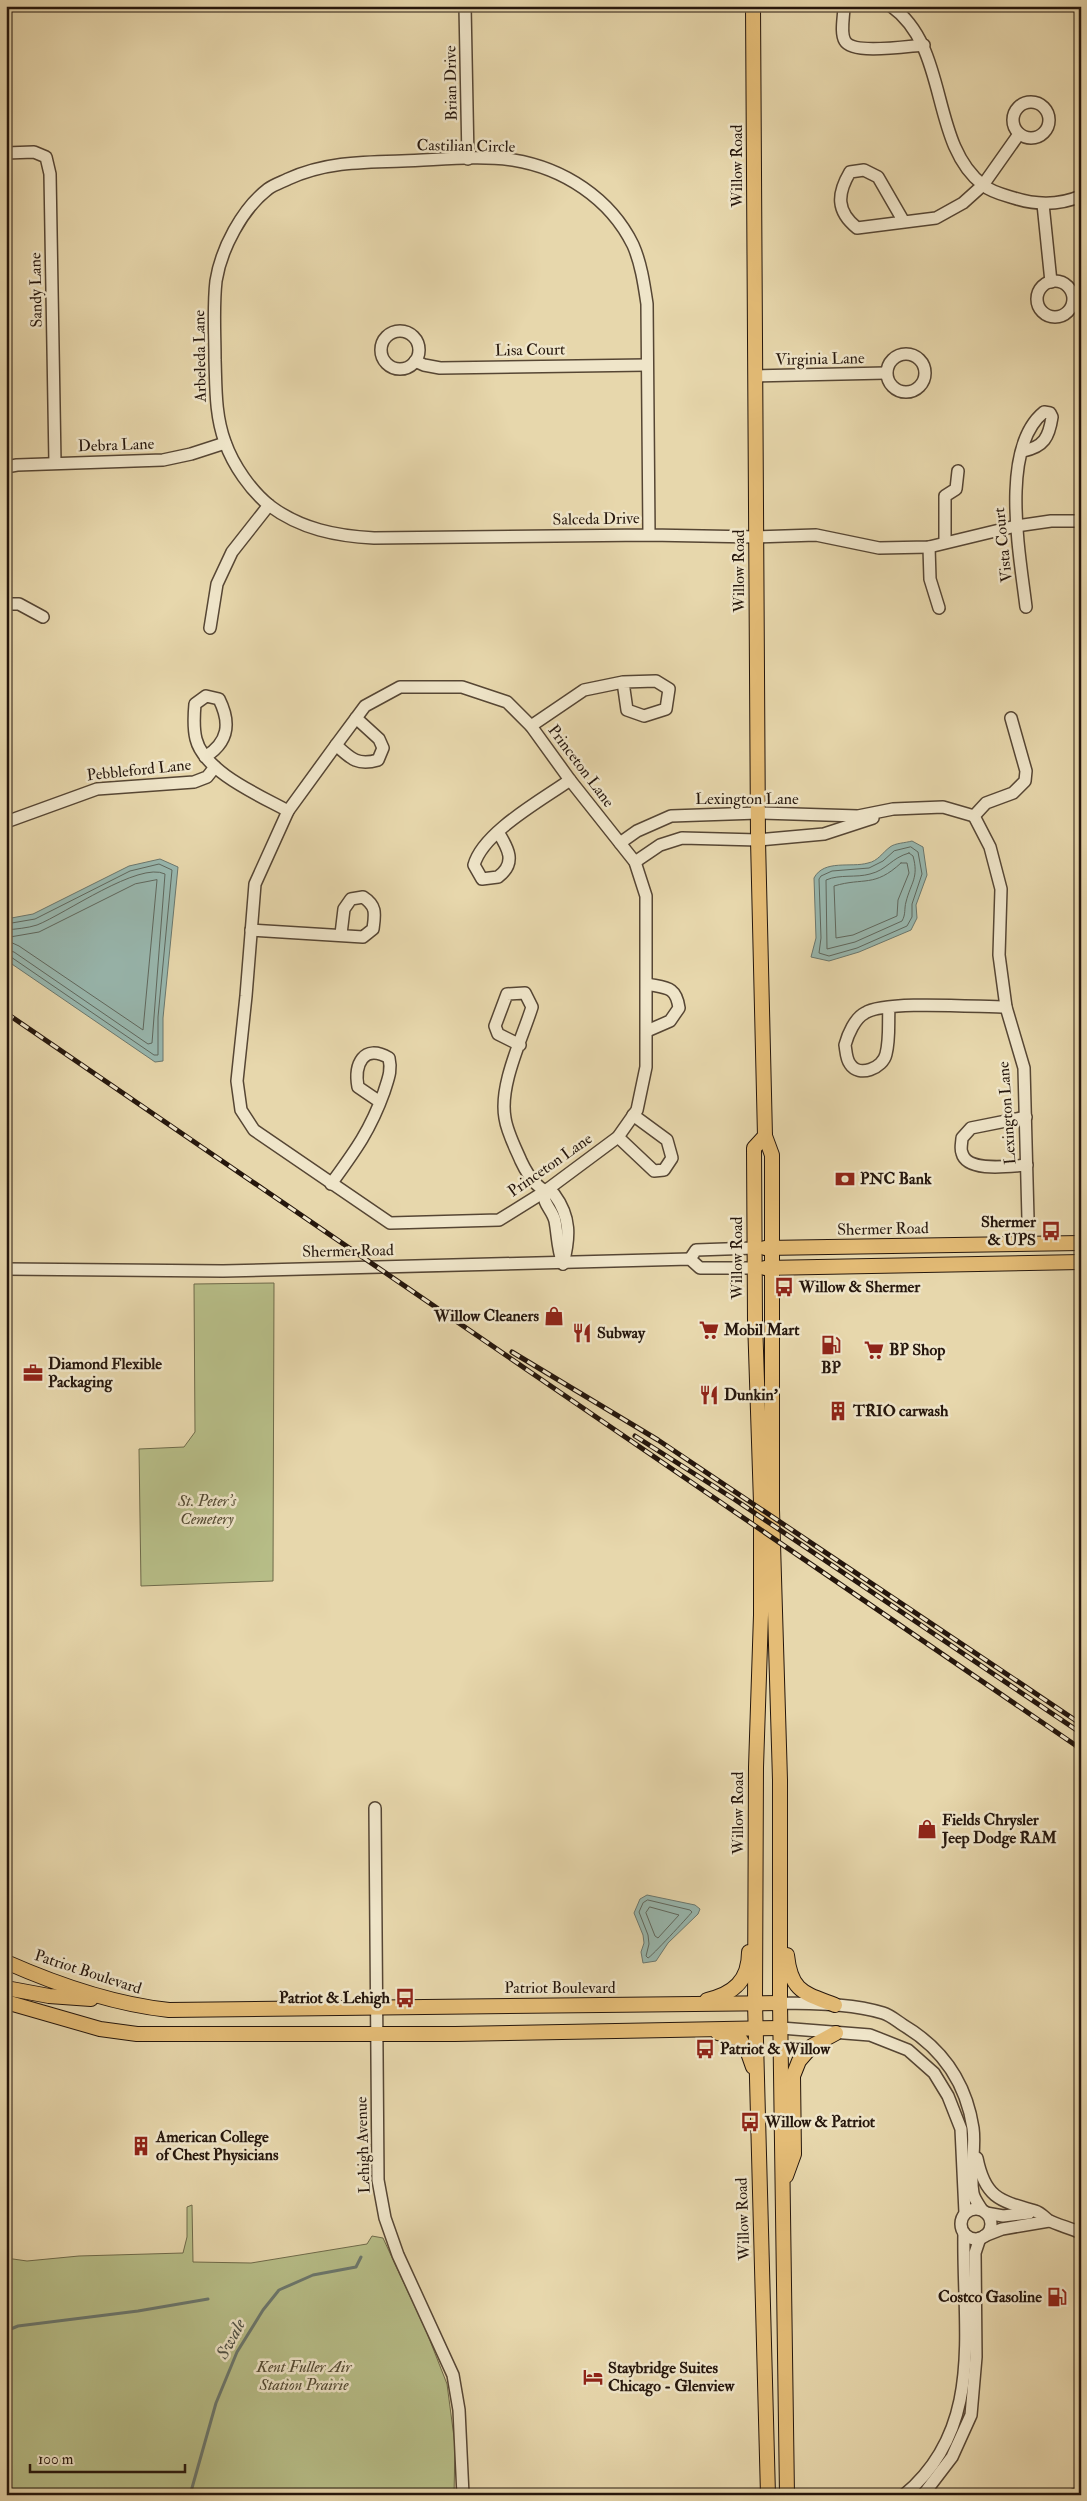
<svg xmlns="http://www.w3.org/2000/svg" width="1087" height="2501" font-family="'IM FELL Double Pica',serif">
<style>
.green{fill:#b7be88;stroke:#6e6a4a}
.water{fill:#98b8b0;stroke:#6a776e}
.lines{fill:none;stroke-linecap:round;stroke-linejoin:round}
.shore{stroke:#5e675e;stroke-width:1}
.stream{stroke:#6a776e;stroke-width:3}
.minor-casing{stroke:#564634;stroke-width:14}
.major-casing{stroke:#25160c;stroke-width:16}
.minor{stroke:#efe5c9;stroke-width:11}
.major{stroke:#e4bc76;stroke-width:14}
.rail-casing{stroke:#25160c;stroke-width:5}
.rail{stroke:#efe5c9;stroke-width:3;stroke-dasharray:9;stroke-linecap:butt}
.labels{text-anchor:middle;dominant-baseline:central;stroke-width:5;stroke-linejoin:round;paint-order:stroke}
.street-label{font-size:16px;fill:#25160c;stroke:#efe5c9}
.poi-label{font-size:16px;font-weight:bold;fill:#25160c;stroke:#efe5c9;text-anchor:start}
.park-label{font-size:16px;font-style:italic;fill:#514831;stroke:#efe5c9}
.water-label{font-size:18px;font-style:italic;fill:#4d4f45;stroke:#efe5c9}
</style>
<rect width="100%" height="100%" fill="#e7d7ac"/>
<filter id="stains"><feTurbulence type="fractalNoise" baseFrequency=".004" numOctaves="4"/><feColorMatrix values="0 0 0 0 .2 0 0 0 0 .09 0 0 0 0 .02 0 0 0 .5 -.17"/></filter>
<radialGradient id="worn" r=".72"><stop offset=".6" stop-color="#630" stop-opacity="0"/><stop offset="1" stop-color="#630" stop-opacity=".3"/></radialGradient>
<g class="green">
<polygon points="274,1283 273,1581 141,1586 139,1449 184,1447 195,1432 194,1284"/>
<polygon points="192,2205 193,2262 251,2263 367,2244 372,2236 383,2238 427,2333 447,2384 455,2445 454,2495 6,2495 6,2258 27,2261 79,2256 183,2253 187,2237 187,2207"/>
</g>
<g class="water">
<path d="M912,841L923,847L927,875L916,905L917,918L911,930L859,952L829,961L811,957L816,938L814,878C824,859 851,868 868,863C878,861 882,853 890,847C895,843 905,843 912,841Z"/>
<polygon points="160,859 178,867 163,1018 163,1061 155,1062 6,960 6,919 33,914 129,866"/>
<polygon points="647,1895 695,1905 700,1909 698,1914 668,1943 656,1961 643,1963 641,1952 644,1943 643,1935 634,1913 640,1899"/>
</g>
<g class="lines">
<g class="shore">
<polygon points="911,847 918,852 922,874 912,904 912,917 907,926 857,948 829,956 819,953 821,938 819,879 821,876 832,871 869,868 883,861 894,851"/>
<path d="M909,853L913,856C919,878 911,882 906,902C904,909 906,914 902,921L855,942L827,949L826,880C840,874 856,878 870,874C887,870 891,858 909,853Z"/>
<path d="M901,863H907L909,873L898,900L897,916L853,935L836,938L834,886C864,877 874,888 901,863Z"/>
<polygon points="157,880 143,1030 19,946 8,941 10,937 39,932 135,884"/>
<polyline points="6,924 35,919 130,871 159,864 172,870 158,1017 158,1055 154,1055 11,957 6,956"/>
<path d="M6,930C16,929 28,928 37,925C65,914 139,861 165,874L152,1043L148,1044L14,952L6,950"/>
<path d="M648,1900L690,1910L692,1912C688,1917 651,1957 648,1958L646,1956L649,1944L648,1935L639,1912L643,1903Z"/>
<polygon points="650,1907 679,1915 658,1938 655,1936 646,1913"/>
</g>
<g class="stream">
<polyline points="6,2331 18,2326 138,2311 208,2299"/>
<polyline points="190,2495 216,2403 237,2352 263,2310 279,2290 313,2275 356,2267 361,2257"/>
</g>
<defs>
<g id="minor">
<polyline points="465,6 468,159"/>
<path d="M844,6C844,16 840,33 845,41C853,55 908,46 924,45"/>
<path d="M891,6C950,48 929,143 983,185C991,192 1004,195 1014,198C1036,205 1060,205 1081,196"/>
<circle cx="1031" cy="120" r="18"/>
<polyline points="6,153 34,152 46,157 50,174 55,463"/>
<polyline points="1043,204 1051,282"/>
<path d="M904,222L878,177L864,170L850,172C837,194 836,211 857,228L936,218L963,203L983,185L1019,134"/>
<circle cx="1055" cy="299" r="18"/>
<circle cx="400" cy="350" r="19"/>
<circle cx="906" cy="373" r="19"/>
<polyline points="415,361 424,365 440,368 647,365"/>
<polyline points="755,376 886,373"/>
<path d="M1023,451C1044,447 1049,437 1052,417L1050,413L1044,412C999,448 1020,556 1026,607"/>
<polyline points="6,467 17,465 163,460 191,454 225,443"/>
<path d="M649,535L647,304C644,284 641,263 633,245C610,198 563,168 513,160C477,155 438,160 402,161C362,162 325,162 288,179C282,182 273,185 268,189C242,209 221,249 216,281C213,307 215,334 215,360C216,387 215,415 225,442C233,465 251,491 270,506C301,529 336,536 374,538L649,535L756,537L816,535L879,548L929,547L1016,526L1051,521H1081"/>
<polyline points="945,542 945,496 956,489 958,471"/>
<polyline points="929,547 930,579 939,608"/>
<polyline points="6,604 19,604 43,617"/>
<polyline points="210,628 217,584 232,552 269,505"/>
<polygon points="400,687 462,687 507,702 531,726 570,780 635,862 646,896 646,1067 637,1110 618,1137 544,1192 499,1220 390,1223 254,1130 241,1110 237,1081 246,996 255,884 288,811 336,745 365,706"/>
<polyline points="1011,718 1026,771 1025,781 1013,793 986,803 974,816 990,847 1001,889 999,955 1006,1007 1024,1068 1028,1219"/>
<polyline points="531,726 584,690 623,682 627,710 644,716 666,709 669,689 656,681 623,682"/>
<path d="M336,745C351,759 358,766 378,760L383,748L379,739L356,718"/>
<path d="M205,757C229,742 231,723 219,699L206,696L195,704C194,715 193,727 196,739C204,772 261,796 288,811"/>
<polyline points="6,822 97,789 194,782 207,777 215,767"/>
<path d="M498,832C508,848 517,863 498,877L482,879L474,865C483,832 542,800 570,780"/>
<polyline points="620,843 637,831 671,816 758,813 858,816 893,809 943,807 974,816"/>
<polyline points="635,862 660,845 682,838 758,840 824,834 873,818"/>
<path d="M251,930L363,937L373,929C375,914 377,906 363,897L351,899L344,909L341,934"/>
<path d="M647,984C666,988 676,986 679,1008L670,1021L647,1031"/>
<path d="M889,1007C888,1021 890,1039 886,1054C883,1068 859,1078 850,1064C846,1059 846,1050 845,1045C848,1034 855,1018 865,1013C885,1000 977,1007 1006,1007"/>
<path d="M520,1045L498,1034L495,1026L507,994L525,993L532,1007C522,1039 499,1085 505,1118C507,1132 515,1147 521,1161C528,1176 538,1191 554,1194C571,1217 570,1237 563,1264"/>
<path d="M1026,1117L971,1128L962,1138C962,1142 960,1149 962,1153C967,1173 1011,1166 1027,1165"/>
<polyline points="618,1137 654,1171 664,1170 672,1158 667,1140 633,1115"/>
<path d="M331,1184C355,1151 370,1131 384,1092C388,1079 392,1071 389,1058C363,1043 354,1065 358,1087L380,1102"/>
<path d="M544,1192C543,1205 552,1209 555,1221C558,1237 557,1247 563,1264"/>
<polyline points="690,1259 696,1250 754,1248"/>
<polyline points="6,1269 223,1271 690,1259 700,1268 754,1268"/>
<polyline points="375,1808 378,2180 385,2218 398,2255 453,2375 459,2410 463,2495"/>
<path d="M780,2003C814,2004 850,2003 883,2013C890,2015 897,2021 903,2025C942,2048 966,2083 973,2128C976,2150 969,2172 973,2193C974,2199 979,2205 982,2210"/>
<polyline points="781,2028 870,2035 908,2050 934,2073 948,2096 961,2129 965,2213"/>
<path d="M977,2158C985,2198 1000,2201 1035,2211C1041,2213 1044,2217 1048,2220C1057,2225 1071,2228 1081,2233"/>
<circle cx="976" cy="2224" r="15"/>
<polyline points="986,2213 1003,2216 1029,2213"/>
<polyline points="984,2236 1002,2229 1049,2221"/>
<path d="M904,2495C986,2427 962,2327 964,2233"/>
<polyline points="923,2495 952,2457 971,2415 976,2357 975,2253 980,2238"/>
</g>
<g id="major">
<polyline points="753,6 758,840 765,1136 772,1155 772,1510 780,1780 780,2003 787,2495"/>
<polyline points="765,1136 754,1148 755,1320 761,1503 761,1615 756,1767 755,2003 768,2495"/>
<polyline points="765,1248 1081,1243"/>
<polyline points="765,1268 1081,1262"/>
<path d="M787,1955C791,1992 804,1993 835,2005"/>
<path d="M6,1962C58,1985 112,2004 169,2010L780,2003"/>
<polyline points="6,1988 49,1996 91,1999"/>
<path d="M707,2000C733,1994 749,1981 749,1952"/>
<polyline points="6,2002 100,2029 137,2034 455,2034 781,2028"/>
<polyline points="718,2033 740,2039 747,2050 753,2067"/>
<polyline points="786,2176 794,2154 793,2076 799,2061 812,2046 836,2033"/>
</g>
</defs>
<use href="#minor" class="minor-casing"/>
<use href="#major" class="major-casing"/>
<use href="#minor" class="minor"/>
<use href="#major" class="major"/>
<defs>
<g id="rail">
<polyline points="6,1013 1081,1749"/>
<polyline points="512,1352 658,1440 1081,1724"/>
<polyline points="635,1436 734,1499 1081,1733"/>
<polyline points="1060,2495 1081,2488"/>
</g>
</defs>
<use href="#rail" class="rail-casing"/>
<use href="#rail" class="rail"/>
</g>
<defs>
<symbol id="bank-bare" viewBox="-9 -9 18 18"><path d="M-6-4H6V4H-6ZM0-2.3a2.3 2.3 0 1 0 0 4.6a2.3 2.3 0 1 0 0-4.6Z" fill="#8f2418" stroke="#efe5c9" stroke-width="2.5" paint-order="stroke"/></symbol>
<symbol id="bus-bare" viewBox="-9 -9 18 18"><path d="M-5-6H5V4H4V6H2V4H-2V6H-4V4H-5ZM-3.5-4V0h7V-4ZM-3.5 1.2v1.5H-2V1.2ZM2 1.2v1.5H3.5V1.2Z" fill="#8f2418" stroke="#efe5c9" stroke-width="2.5" paint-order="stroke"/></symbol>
<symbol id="shop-bare" viewBox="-9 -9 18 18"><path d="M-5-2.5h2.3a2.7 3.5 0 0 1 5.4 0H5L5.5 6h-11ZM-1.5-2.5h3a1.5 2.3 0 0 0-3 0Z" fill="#8f2418" stroke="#efe5c9" stroke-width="2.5" paint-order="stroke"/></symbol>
<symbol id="supermarket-bare" viewBox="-9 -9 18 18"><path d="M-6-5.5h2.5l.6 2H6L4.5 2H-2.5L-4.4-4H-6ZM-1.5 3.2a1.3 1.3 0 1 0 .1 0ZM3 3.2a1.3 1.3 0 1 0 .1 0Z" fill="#8f2418" stroke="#efe5c9" stroke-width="2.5" paint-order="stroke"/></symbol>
<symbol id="restaurant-bare" viewBox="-9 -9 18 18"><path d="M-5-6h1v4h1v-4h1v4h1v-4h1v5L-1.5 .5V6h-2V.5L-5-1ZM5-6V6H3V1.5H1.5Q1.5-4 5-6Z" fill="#8f2418" stroke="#efe5c9" stroke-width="2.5" paint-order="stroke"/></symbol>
<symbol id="fuel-bare" viewBox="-9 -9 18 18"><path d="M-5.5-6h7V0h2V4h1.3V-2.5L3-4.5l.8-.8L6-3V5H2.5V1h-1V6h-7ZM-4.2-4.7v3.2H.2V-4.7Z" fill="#8f2418" stroke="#efe5c9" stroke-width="2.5" paint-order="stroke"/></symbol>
<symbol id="office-bare" viewBox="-9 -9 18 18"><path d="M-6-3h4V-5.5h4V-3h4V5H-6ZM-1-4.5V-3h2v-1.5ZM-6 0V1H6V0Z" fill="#8f2418" stroke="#efe5c9" stroke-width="2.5" paint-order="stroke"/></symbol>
<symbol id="building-bare" viewBox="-9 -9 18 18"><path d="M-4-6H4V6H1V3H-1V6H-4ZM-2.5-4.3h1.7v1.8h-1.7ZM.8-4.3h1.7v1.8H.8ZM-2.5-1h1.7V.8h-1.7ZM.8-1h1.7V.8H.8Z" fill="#8f2418" stroke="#efe5c9" stroke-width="2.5" paint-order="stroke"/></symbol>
<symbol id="hotel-bare" viewBox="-9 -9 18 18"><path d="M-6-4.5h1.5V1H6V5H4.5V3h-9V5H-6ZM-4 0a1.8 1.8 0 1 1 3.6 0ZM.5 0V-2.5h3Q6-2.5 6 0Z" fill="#8f2418" stroke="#efe5c9" stroke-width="2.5" paint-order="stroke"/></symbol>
</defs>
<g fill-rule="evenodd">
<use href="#bank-bare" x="831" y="1165" width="28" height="28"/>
<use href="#bus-bare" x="1037" y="1217" width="28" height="28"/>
<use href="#bus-bare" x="770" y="1273" width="28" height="28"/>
<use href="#shop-bare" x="540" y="1302" width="28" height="28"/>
<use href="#supermarket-bare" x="695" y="1316" width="28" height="28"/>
<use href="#restaurant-bare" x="568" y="1319" width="28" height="28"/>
<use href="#fuel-bare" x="817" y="1331" width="28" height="28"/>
<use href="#supermarket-bare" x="860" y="1336" width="28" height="28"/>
<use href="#office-bare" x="19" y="1359" width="28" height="28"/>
<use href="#restaurant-bare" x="695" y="1381" width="28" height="28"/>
<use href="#building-bare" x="824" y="1397" width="28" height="28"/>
<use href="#shop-bare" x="913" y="1815" width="28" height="28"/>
<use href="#bus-bare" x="391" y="1984" width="28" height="28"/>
<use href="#bus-bare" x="691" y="2035" width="28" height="28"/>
<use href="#bus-bare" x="736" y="2108" width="28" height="28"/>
<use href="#building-bare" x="127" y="2132" width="28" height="28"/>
<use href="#fuel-bare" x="1043" y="2283" width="28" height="28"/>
<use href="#hotel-bare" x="579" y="2363" width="28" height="28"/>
</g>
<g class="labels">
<g class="street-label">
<text transform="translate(451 83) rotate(-91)">Brian Drive</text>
<text transform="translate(466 146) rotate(1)">Castilian Circle</text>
<text transform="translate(737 166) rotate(-90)">Willow Road</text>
<text transform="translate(36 290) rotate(-91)">Sandy Lane</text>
<text transform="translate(530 350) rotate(-1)">Lisa Court</text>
<text transform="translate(200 356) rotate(-91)">Arbeleda Lane</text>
<text transform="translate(820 359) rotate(-1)">Virginia Lane</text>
<text transform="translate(116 445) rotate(-2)">Debra Lane</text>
<text transform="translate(596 519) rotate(-1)">Salceda Drive</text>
<text transform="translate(1003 545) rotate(-96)">Vista Court</text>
<text transform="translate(739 571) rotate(-90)">Willow Road</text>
<text transform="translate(581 766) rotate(53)">Princeton Lane</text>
<text transform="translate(139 770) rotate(-6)">Pebbleford Lane</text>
<text x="747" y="799">Lexington Lane</text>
<text transform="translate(1007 1113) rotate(-94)">Lexington Lane</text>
<text transform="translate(550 1165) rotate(-35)">Princeton Lane</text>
<text transform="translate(883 1229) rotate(-1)">Shermer Road</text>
<text transform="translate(348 1251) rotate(-1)">Shermer Road</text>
<text transform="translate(737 1258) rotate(-90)">Willow Road</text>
<text transform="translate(738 1813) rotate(-90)">Willow Road</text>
<text transform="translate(88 1972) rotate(18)">Patriot Boulevard</text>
<text x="560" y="1988">Patriot Boulevard</text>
<text transform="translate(363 2145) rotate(-92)">Lehigh Avenue</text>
<text transform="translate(743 2219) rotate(-92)">Willow Road</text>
</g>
<g class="poi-label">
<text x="860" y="1179">PNC Bank</text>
<text x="1036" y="1222" text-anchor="end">Shermer<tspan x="1036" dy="18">&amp; UPS</tspan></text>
<text x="799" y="1287">Willow &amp; Shermer</text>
<text x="539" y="1316" text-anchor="end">Willow Cleaners</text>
<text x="724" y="1330">Mobil Mart</text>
<text x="597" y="1333">Subway</text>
<text x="889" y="1350">BP Shop</text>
<text x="48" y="1364">Diamond Flexible<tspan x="48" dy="18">Packaging</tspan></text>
<text x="831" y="1368" text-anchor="middle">BP</text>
<text x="724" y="1395">Dunkin'</text>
<text x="853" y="1411">TRIO carwash</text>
<text x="942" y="1820">Fields Chrysler<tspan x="942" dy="18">Jeep Dodge RAM</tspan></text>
<text x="390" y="1998" text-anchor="end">Patriot &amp; Lehigh</text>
<text x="720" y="2049">Patriot &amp; Willow</text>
<text x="765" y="2122">Willow &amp; Patriot</text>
<text x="156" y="2137">American College<tspan x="156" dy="18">of Chest Physicians</tspan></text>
<text x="1042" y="2297" text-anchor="end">Costco Gasoline</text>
<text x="608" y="2368">Staybridge Suites<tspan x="608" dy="18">Chicago - Glenview</tspan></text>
</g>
<g class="park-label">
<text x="207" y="1501">St. Peter's<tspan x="207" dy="18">Cemetery</tspan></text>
<text x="304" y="2367">Kent Fuller Air<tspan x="304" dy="18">Station Prairie</tspan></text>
</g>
<g class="water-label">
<text transform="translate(231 2339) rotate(-62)">Swale</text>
</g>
</g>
<rect width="1087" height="2501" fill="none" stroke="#e7d7ac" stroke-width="25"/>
<rect x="8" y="8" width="1072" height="2486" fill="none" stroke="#25160c" stroke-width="2.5"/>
<rect x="12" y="12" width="1062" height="2476" fill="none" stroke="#25160c"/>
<path d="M30 2464v8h155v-8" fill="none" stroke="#25160c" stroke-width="2.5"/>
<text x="38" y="2464" font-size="15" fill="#25160c" stroke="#efe5c9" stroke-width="4" paint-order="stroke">100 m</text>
<rect width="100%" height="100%" filter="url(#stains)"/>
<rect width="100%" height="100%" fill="url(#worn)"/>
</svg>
